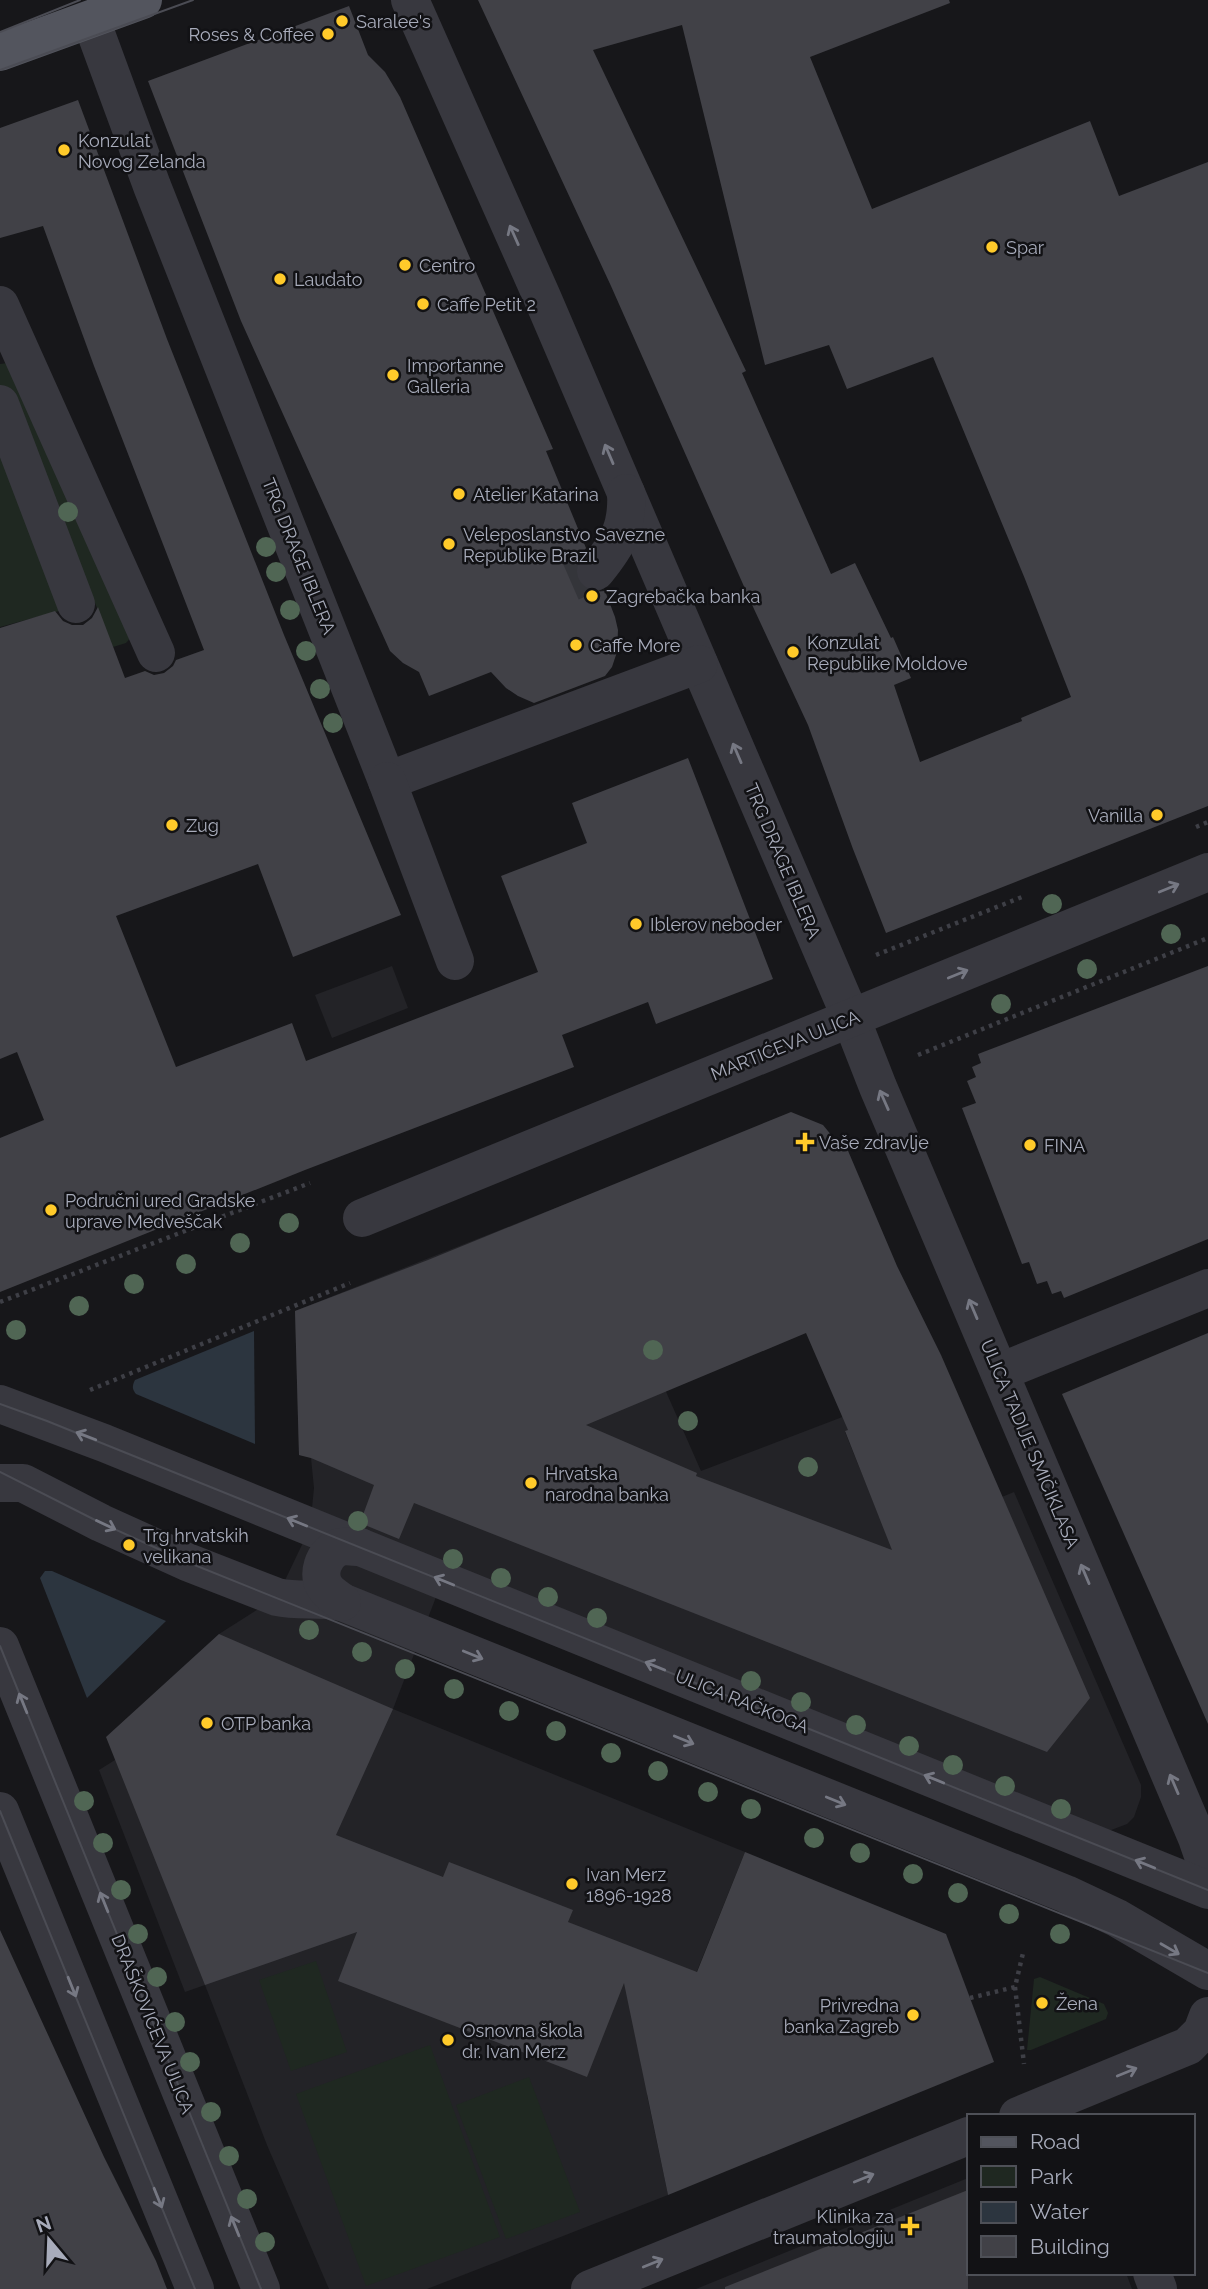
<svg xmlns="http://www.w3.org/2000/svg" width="1208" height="2289" font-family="Raleway,sans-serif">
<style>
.built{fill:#232327}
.green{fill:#1f2821}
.water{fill:#2c353f}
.building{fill:#414147;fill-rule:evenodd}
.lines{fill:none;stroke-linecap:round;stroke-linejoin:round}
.minor-tunnel{stroke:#34353a;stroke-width:38;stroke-dasharray:38 19;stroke-linecap:butt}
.path{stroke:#3e3f46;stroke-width:4.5;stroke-dasharray:3.5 5;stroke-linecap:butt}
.minor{stroke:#38383f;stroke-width:38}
.major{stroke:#53555e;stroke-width:38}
.tram{stroke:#4b4c54;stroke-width:2}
.tree{fill:#506654}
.oneway{stroke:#767883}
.poi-dot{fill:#ffca2a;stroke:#121215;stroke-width:2.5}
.labels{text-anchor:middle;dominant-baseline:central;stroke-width:5;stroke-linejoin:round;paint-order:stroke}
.poi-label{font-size:18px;fill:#a8acbb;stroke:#121215;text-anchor:start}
.street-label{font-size:18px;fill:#a8acbb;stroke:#121215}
</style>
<rect width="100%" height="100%" fill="#17171a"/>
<g class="built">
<polygon points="392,966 408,1008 332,1038 315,995"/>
<polygon points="578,1199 630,1310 701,1471 858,1411 864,1425 845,1432 879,1516 912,1534 1014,1492 1141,1785 1141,1797 1134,1817 1127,1824 1106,1832 446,1571 393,1709 745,1852 647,2095 668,2195 427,2289 329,2289 267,2145 205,1985 185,1992 99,1770 115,1760 219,1634 277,1597 310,1528 314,1488 311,1458 299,1455 295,1311"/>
<polygon points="968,2178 968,2273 1126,2273 1132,2289 696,2289"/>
</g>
<g class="green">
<polygon points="8,363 133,635 126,643 113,647 93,598 59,611 0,627 0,364"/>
<polygon points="316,1961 347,2052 291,2071 259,1980"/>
<polygon points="1040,1977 1104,2004 1108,2013 1106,2019 1031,2050 1027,2050 1034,1979"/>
<polygon points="430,2045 500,2237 366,2286 296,2094"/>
<polygon points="529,2077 580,2212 506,2239 456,2105"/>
</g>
<g class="water">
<path d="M254,1331L255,1444L136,1394C132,1389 132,1386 135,1380Z"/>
<polygon points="45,1571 52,1571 166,1621 87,1698 40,1578"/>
</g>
<g class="building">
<path d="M478,0H949L950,3L810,57L872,209L1090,121L1119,196L1208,162V806L886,933L853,849L808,725L754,609L611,286ZM682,25L765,365L829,345L847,389L933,357L1025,579L1071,697L1021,718L1022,721L920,762L894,685L911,678L893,637L891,638L855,563L831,574L742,373L746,371L593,50Z"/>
<polygon points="349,6 368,55 385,72 400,97 553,449 546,451 586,548 575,567 576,580 582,588 592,592 605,591 615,617 618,630 617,652 612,667 605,676 534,703 518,696 506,688 491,672 429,696 419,672 403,663 390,651 241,321 148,81"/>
<polygon points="78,100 167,339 284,635 401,915 293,957 258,864 116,916 176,1067 292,1023 306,1061 538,972 501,876 587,843 572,803 688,758 773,979 656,1024 648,1002 562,1035 574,1067 305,1170 0,1292 0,1138 44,1120 17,1052 0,1059 0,628 55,611 63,621 72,625 83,625 92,618 98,607 125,678 145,671 154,675 164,673 173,666 176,660 204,650 94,366 43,226 0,238 0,128"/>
<polygon points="1208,966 1208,1239 1064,1298 1061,1291 1052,1294 1047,1281 1037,1284 1029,1262 1022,1264 962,1108 976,1103 967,1081 976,1077 972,1067 981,1063 978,1054"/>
<path d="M791,1112L823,1125L837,1142L846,1146L897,1266L941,1355L1090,1698L1047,1752L414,1503L399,1539L360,1523L374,1485L311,1458L299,1455L295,1311L428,1260ZM806,1333L848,1430L845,1431L892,1550L696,1476L697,1473L586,1425Z"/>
<polygon points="1208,1333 1208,1724 1062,1394"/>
<polygon points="219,1634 393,1709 336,1835 443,1877 449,1862 573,1910 568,1922 697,1972 745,1852 946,1934 994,2062 668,2195 624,1983 587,2077 338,1981 357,1932 205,1985 106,1737"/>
<polygon points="0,1930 104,2157 156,2261 167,2289 0,2289"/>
<polygon points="968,2190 968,2289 725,2289 725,2287"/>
</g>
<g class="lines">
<polyline class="minor-tunnel" points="571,582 596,571"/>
<g class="path">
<polyline points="1196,827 1208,822"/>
<polyline points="876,955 1022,897"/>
<polyline points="918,1055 1208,938"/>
<polyline points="0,1302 310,1183"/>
<polyline points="90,1390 350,1283"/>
<polyline points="1015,1987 1024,2064"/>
<polyline points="970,1998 1015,1987 1023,1953"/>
</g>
<g class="minor">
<polyline points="410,0 542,297 851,1018 878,1087 1197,1838 1208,1870"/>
<polyline points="91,20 152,186 387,781 699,664"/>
<polyline points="0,305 156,653"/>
<polyline points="0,404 76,604"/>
<path d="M596,571C617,545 628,528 626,493"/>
<polyline points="387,781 455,961"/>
<polyline points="362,1218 1208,872"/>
<polyline points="1000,1372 1208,1288"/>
<polyline points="0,1404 104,1443 360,1547"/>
<path d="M0,1483H23L101,1523L187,1562L277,1597C299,1602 320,1597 342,1602L1066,1894L1117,1918L1208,1971"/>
<path d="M342,1602C336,1597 329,1594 325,1587C317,1574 323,1555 337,1548C344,1545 353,1547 360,1547L1208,1890"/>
<polyline points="0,1646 261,2289"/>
<polyline points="0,1811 195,2289"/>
<polyline points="1018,2116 1188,2046 1202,2032 1208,2016"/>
<polyline points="1152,2273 1158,2289"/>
<polyline points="590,2289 968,2136"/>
</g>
<polyline class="major" points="0,52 143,0"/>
<g class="tram">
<polyline points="0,32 80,0"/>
<polyline points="0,70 193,0"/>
<polyline points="0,1404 47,1421 1208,1890"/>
<polyline points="0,1472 101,1523 187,1562 1208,1973"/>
<polyline points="0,1646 261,2289"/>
<polyline points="0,1811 195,2289"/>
</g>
</g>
<g class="tree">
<circle cx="68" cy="512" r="10"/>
<circle cx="266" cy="547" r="10"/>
<circle cx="276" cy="572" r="10"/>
<circle cx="290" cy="610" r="10"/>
<circle cx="306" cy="651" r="10"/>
<circle cx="320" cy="689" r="10"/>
<circle cx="333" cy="723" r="10"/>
<circle cx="1052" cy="904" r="10"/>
<circle cx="1171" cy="934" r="10"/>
<circle cx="1087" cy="969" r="10"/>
<circle cx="1001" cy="1004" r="10"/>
<circle cx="289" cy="1223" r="10"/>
<circle cx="240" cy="1243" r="10"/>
<circle cx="186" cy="1264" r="10"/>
<circle cx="134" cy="1284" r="10"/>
<circle cx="79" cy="1306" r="10"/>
<circle cx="16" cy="1330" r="10"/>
<circle cx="653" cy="1350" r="10"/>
<circle cx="688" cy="1421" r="10"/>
<circle cx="808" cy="1467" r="10"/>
<circle cx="358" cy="1521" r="10"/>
<circle cx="453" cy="1559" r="10"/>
<circle cx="501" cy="1578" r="10"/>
<circle cx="548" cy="1597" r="10"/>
<circle cx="597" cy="1618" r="10"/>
<circle cx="309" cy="1630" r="10"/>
<circle cx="362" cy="1652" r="10"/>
<circle cx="405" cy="1669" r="10"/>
<circle cx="751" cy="1681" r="10"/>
<circle cx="454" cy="1689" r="10"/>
<circle cx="801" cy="1702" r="10"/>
<circle cx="509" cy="1711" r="10"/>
<circle cx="856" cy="1725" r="10"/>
<circle cx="556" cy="1731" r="10"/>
<circle cx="909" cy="1746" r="10"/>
<circle cx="611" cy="1753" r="10"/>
<circle cx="953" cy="1765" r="10"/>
<circle cx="658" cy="1771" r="10"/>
<circle cx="1005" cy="1786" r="10"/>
<circle cx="708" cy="1792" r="10"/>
<circle cx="84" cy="1801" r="10"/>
<circle cx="751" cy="1809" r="10"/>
<circle cx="1061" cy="1809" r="10"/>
<circle cx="814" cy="1838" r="10"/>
<circle cx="103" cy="1843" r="10"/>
<circle cx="860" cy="1853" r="10"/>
<circle cx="913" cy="1874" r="10"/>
<circle cx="121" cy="1890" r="10"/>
<circle cx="958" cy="1893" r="10"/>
<circle cx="1009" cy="1914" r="10"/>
<circle cx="138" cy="1934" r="10"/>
<circle cx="1060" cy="1934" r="10"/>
<circle cx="157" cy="1977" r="10"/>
<circle cx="175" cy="2022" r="10"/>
<circle cx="190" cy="2062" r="10"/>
<circle cx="211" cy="2112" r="10"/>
<circle cx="229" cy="2156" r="10"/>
<circle cx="247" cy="2199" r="10"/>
<circle cx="265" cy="2242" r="10"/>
</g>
<defs><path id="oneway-shaft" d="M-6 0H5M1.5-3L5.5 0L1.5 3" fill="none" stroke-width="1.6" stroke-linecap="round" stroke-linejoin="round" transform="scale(1.75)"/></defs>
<g class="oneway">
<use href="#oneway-shaft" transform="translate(514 235) rotate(-114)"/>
<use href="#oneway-shaft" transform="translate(609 454) rotate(-113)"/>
<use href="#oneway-shaft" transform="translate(737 753) rotate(-113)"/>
<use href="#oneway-shaft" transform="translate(1169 888) rotate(-22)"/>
<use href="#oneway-shaft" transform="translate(958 974) rotate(-22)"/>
<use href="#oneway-shaft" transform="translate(884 1100) rotate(-114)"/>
<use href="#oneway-shaft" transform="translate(973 1309) rotate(-113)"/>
<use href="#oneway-shaft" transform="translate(86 1436) rotate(-159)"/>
<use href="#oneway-shaft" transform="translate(297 1522) rotate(-158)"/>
<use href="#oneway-shaft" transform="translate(106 1525) rotate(25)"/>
<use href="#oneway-shaft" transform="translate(1085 1574) rotate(-113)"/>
<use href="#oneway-shaft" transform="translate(444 1581) rotate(-158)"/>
<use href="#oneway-shaft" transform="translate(473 1655) rotate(22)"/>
<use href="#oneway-shaft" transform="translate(655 1666) rotate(-158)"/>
<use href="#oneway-shaft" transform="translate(23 1703) rotate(-112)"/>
<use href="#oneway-shaft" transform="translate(684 1740) rotate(22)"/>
<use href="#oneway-shaft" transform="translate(934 1779) rotate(-158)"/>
<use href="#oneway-shaft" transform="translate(1174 1784) rotate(-113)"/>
<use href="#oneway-shaft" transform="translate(836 1801) rotate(22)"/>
<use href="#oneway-shaft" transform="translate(1145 1864) rotate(-158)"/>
<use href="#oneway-shaft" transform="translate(104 1902) rotate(-112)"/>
<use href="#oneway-shaft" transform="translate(1170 1949) rotate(30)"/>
<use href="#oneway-shaft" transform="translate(72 1987) rotate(68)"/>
<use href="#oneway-shaft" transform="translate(1127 2072) rotate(-22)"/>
<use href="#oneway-shaft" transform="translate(864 2178) rotate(-22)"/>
<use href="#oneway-shaft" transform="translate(158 2198) rotate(68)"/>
<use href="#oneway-shaft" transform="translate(235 2226) rotate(-112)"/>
<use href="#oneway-shaft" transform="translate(653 2263) rotate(-22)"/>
</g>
<g class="poi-dot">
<circle cx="342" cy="21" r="7"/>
<circle cx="328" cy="34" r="7"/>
<circle cx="64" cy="150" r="7"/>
<circle cx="992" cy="247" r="7"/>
<circle cx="405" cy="265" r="7"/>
<circle cx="280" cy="279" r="7"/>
<circle cx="423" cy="304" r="7"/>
<circle cx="393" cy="375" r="7"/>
<circle cx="459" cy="494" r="7"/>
<circle cx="449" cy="544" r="7"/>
<circle cx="592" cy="596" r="7"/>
<circle cx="576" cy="645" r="7"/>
<circle cx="793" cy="652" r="7"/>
<circle cx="1157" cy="815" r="7"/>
<circle cx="172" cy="825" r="7"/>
<circle cx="636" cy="924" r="7"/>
<path d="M801.5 1131.5h7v7h7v7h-7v7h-7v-7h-7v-7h7z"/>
<circle cx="1030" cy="1145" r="7"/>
<circle cx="51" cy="1210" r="7"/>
<circle cx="531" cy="1483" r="7"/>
<circle cx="129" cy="1545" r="7"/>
<circle cx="207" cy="1723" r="7"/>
<circle cx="572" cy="1884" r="7"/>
<circle cx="1042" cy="2003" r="7"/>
<circle cx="913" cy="2015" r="7"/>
<circle cx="448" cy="2040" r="7"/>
<path d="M906.5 2215.5h7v7h7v7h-7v7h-7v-7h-7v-7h7z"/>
</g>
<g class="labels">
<g class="poi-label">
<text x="356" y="21">Saralee's</text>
<text x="314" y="34" text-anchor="end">Roses &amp; Coffee</text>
<text x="78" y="140">Konzulat<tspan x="78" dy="21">Novog Zelanda</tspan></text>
<text x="1006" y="247">Spar</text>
<text x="419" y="265">Centro</text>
<text x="294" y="279">Laudato</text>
<text x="437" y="304">Caffe Petit 2</text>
<text x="407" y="365">Importanne<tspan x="407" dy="21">Galleria</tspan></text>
<text x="473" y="494">Atelier Katarina</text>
<text x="463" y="534">Veleposlanstvo Savezne<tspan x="463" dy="21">Republike Brazil</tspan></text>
<text x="606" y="596">Zagrebačka banka</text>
<text x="807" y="642">Konzulat<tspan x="807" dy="21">Republike Moldove</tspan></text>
<text x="590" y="645">Caffe More</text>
<text x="1143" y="815" text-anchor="end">Vanilla</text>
<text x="186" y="825">Zug</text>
<text x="650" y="924">Iblerov neboder</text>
<text x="819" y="1142">Vaše zdravlje</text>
<text x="1044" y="1145">FINA</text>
<text x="65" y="1200">Područni ured Gradske<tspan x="65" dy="21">uprave Medveščak</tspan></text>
<text x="545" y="1473">Hrvatska<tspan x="545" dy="21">narodna banka</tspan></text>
<text x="143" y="1535">Trg hrvatskih<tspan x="143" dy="21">velikana</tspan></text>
<text x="221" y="1723">OTP banka</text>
<text x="586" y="1874">Ivan Merz<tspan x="586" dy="21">1896-1928</tspan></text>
<text x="1056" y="2003">Žena</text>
<text x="899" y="2005" text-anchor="end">Privredna<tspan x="899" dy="21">banka Zagreb</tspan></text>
<text x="462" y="2030">Osnovna škola<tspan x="462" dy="21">dr. Ivan Merz</tspan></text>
<text x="894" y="2216" text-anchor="end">Klinika za<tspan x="894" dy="21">traumatologiju</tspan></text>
</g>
<g class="street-label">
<text transform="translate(299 556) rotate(68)">TRG DRAGE IBLERA</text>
<text transform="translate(783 861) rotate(67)">TRG DRAGE IBLERA</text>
<text transform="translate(785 1045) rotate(-22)">MARTIĆEVA ULICA</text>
<text transform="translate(1030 1444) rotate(67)">ULICA TADIJE SMIČIKLASA</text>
<text transform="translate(742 1701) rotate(22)">ULICA RAČKOGA</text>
<text transform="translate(153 2024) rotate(68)">DRAŠKOVIĆEVA ULICA</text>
</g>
</g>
<rect x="967" y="2114" width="228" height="161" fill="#121215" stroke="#4e5057" stroke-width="2"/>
<rect x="981" y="2137" width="35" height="10" fill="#53555e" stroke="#4e5057" stroke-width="2"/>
<text x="1030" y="2149" font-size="21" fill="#a8acbb">Road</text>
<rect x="981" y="2166" width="35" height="21" fill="#1f2821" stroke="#4e5057" stroke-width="2"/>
<text x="1030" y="2184" font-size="21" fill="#a8acbb">Park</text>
<rect x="981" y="2202" width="35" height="21" fill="#2c353f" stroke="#4e5057" stroke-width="2"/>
<text x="1030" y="2219" font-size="21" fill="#a8acbb">Water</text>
<rect x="981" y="2236" width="35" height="21" fill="#414147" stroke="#4e5057" stroke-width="2"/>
<text x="1030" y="2254" font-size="21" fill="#a8acbb">Building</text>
<g transform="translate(49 2240) rotate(341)" stroke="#121215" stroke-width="5" paint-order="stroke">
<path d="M0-5L12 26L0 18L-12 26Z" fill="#a8acbb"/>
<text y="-10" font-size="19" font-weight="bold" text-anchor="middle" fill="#a8acbb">N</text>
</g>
</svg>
